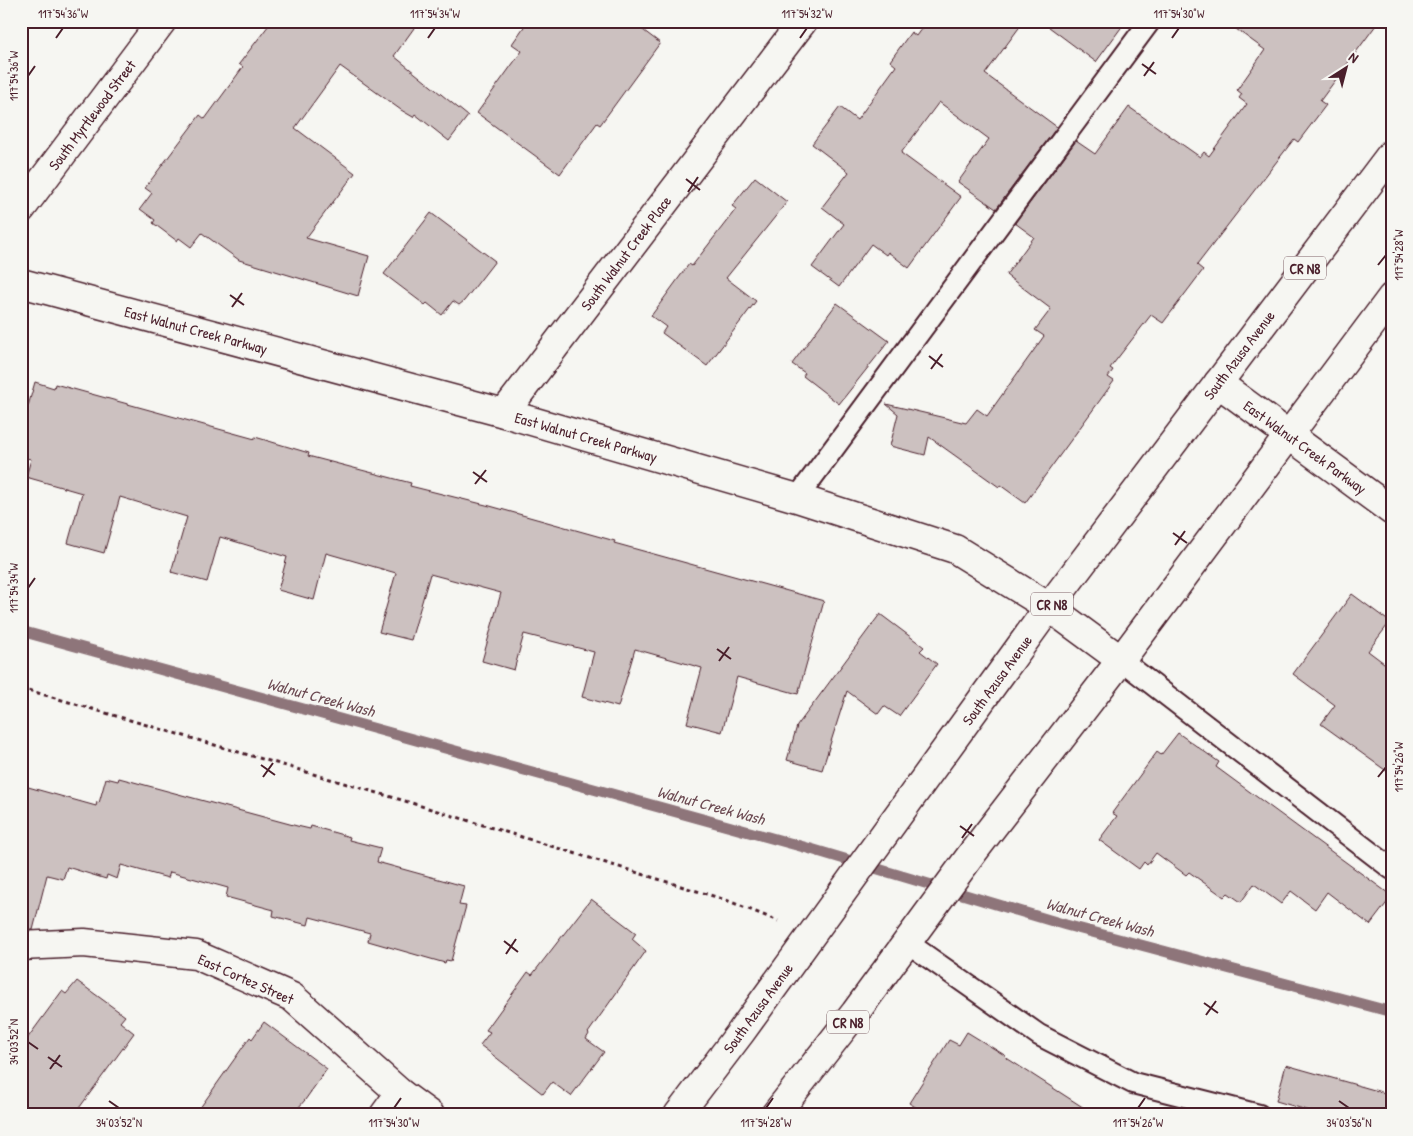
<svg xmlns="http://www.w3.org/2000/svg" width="1413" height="1136" font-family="'Patrick Hand',sans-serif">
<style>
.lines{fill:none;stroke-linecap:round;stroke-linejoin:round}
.stream{stroke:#8e747a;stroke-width:11}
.building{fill:#ccc1c0;stroke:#4a1f2b}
.service-casing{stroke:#4a1f2b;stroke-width:24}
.minor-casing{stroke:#4a1f2b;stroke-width:31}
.tertiary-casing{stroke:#4a1f2b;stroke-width:31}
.primary-casing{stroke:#4a1f2b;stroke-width:31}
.path{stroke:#4a1f2b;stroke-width:3;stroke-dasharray:4 4;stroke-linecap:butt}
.service{stroke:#f6f6f2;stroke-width:20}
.minor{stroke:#f6f6f2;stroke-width:28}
.tertiary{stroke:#f6f6f2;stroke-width:28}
.primary{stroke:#f6f6f2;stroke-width:28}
.ticks{fill:none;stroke:#4a1f2b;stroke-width:2}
.labels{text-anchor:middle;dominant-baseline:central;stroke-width:5;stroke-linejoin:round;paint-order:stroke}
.shield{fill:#f6f6f2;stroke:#7e6067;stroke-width:1}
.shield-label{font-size:14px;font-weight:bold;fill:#4a1f2b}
.street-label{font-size:15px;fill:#4a1f2b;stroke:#f6f6f2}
.water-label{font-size:16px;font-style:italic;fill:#6c4a52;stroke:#f6f6f2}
.neatline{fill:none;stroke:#4a1f2b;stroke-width:2}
.ticks-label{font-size:12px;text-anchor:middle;fill:#4a1f2b}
</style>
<rect width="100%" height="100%" fill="#f6f6f2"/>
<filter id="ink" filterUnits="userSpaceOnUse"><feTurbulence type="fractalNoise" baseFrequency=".02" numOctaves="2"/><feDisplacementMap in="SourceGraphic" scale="10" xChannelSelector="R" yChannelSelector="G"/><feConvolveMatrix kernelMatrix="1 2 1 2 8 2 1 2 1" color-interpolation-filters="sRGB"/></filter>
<g filter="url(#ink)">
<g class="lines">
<polyline class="stream" points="21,631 811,849 1066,925 1392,1012"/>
</g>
<g class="building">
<polygon points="272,21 419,21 394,56 468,116 449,141 415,114 413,117 401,110 340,66 295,128 355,173 306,238 369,256 358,296 239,260 202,233 191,247 179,238 177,241 153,223 155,220 140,209 152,193 145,188 200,115 205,119 243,67 239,64"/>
<polygon points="528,21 631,21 660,43 600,125 597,123 560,174 477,113 522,51 512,44"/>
<polygon points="927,21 1024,21 985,74 1057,127 996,209 958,182 989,139 939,102 901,153 961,197 909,268 888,252 886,255 871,244 839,287 812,267 844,224 822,207 849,172 812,144 840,107 857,120 896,66 890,61 911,32 916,36"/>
<polygon points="1041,21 1126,21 1096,62"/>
<polygon points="1225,21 1379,21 1320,101 1326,105 1298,142 1294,139 1197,265 1203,270 1163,323 1151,315 1110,368 1113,370 1108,377 1114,381 1025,503 1000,485 999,487 929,437 925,455 890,446 898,414 886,404 966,423 977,409 987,416 1044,336 1035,330 1051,309 1006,275 1034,237 1015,223 1076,141 1095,154 1129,107 1200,157 1204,152 1209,156 1247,104 1239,98 1242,94 1237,90 1265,50"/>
<polygon points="755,177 787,202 726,278 756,301 707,366 662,333 666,327 651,316 689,264 692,266 736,209 732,206"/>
<polygon points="431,213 495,261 464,301 459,305 453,301 442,315 427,303 425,305 384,274"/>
<polygon points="837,303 889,341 839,404 803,376 805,373 792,364"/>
<polygon points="35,382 54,388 55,384 255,439 255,437 309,453 308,456 411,483 410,486 490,506 615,541 614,543 824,601 798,694 737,677 722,732 687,723 702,668 635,649 618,707 582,697 594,652 524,634 514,670 482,661 501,593 430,574 411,640 379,632 396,573 326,553 314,600 278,590 287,557 220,537 207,582 171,572 187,517 120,497 104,553 68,543 82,493 26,477 31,459 21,457 21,404 28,406"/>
<polygon points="1352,594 1390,622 1368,651 1392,669 1392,775 1321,724 1335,705 1293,674"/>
<polygon points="880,614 924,647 920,651 937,664 899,716 884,706 878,714 847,691 822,770 787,760 797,726"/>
<polygon points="1178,733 1219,762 1216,767 1392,896 1370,925 1327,892 1315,909 1291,891 1281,904 1254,884 1241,902 1228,893 1224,897 1189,872 1186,875 1156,853 1147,865 1144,862 1139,869 1099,840 1117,816 1112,813 1157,752 1161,755"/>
<polygon points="106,778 118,781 119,778 297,826 310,829 311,826 350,837 349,840 381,848 377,862 464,886 459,905 466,906 451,961 446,960 445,963 368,941 370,933 310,917 308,925 273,916 274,910 226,897 228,888 170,872 168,878 121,865 117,879 107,875 106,879 67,867 63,879 47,875 33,930 21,930 21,785 96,806 97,802 99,803"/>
<polygon points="591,899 636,933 632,939 646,951 588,1033 589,1034 586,1039 604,1052 571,1096 552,1082 543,1094 480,1045 490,1032 486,1030 528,972 532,975"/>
<polygon points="77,981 125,1016 120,1022 134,1033 74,1115 21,1115 21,1047 62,991 66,994"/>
<polygon points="264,1022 327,1069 305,1100 292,1115 195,1115 250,1037 252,1039"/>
<polygon points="967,1032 1006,1056 1005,1057 1095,1115 928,1115 909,1103 949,1040 959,1045"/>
<polygon points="1286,1065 1392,1095 1392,1115 1324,1115 1276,1101"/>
</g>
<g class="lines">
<defs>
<g id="service">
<polyline points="797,498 1150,21"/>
<polyline points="1121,660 1392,869"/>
<polyline points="908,943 1039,1035 1133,1083 1259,1115"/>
</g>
<g id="minor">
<polyline points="21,209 162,21"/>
<polyline points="21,283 504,413 797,498 955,549 1049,607 1121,660"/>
<polyline points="1218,383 1392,511"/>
<polyline points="504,413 803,21"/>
<polyline points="384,1115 400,1093"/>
</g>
<polyline id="tertiary" points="21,946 84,943 196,955 292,997 400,1093 430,1115"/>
<g id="primary">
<polyline points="678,1115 741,1032 1049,607 1392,153"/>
<polyline points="775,1115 855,1013 974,851 1121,660 1392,297"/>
</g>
</defs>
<use href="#service" class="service-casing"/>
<use href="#minor" class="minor-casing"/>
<use href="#tertiary" class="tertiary-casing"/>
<use href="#primary" class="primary-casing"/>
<polyline class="path" points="21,688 405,801 726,900 778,921"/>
<use href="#service" class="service"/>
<use href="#minor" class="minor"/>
<use href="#tertiary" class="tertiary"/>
<use href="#primary" class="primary"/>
</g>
</g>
<path class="ticks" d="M56,38L63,28M428,38L435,28M800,38L807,28M1172,38L1179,28M1142,64L1156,74M28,76L35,66M1144,76L1154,62M686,179L700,190M688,192L698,177M1378,265L1386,255M230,295L244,305M232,307L242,293M929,356L943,367M931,369L942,354M473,472L487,482M475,484L486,470M1173,533L1187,543M1175,545L1185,531M28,588L35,578M717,649L731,659M719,661L729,647M261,765L275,775M263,777L273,763M1378,777L1386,767M960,826L974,836M962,838L972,824M504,941L518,952M506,954L516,939M1204,1003L1218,1013M1206,1015L1216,1001M28,1042L38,1049M48,1057L62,1067M50,1069L60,1055M109,1101L119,1108M1339,1101L1349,1108M394,1108L401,1098M766,1108L773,1098M1138,1108L1145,1098"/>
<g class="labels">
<g class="shield">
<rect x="1284" y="256.5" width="42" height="23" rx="4"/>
<rect x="1031" y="592.5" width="42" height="23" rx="4"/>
<rect x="827" y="1010.5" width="42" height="23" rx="4"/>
</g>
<g class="shield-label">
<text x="1305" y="268">CR N8</text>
<text x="1052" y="604">CR N8</text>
<text x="848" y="1022">CR N8</text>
</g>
<g class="street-label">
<text transform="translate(92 115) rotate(-53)">South Myrtlewood Street</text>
<text transform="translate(626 253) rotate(-53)">South Walnut Creek Place</text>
<text transform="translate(196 330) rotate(15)">East Walnut Creek Parkway</text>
<text transform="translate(1239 355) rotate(-53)">South Azusa Avenue</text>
<text transform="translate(586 437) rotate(16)">East Walnut Creek Parkway</text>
<text transform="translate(1305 447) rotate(36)">East Walnut Creek Parkway</text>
<text transform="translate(997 680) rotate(-54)">South Azusa Avenue</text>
<text transform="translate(246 979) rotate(24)">East Cortez Street</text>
<text transform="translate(758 1008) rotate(-54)">South Azusa Avenue</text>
</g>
<g class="water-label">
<text transform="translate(321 697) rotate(15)">Walnut Creek Wash</text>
<text transform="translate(711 805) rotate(15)">Walnut Creek Wash</text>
<text transform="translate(1100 917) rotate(15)">Walnut Creek Wash</text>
</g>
</g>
<rect width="1413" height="1136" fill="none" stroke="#f6f6f2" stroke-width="55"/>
<g transform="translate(1346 68) rotate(36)" stroke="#f6f6f2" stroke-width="4" paint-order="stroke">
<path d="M0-4L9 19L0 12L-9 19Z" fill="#4a1f2b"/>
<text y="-8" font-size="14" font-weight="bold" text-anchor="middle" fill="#4a1f2b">N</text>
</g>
<rect x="28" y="28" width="1358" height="1080" class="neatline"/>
<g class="ticks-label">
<text x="63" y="18">117°54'36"W</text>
<text x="435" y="18">117°54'34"W</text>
<text x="807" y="18">117°54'32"W</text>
<text x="1179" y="18">117°54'30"W</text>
<text transform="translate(14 76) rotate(-90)" y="4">117°54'36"W</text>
<text transform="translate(1399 255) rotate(-90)" y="4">117°54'28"W</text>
<text transform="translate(14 588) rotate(-90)" y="4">117°54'34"W</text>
<text transform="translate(1399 767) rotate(-90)" y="4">117°54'26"W</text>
<text transform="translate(14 1042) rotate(-90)" y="4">34°03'52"N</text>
<text x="119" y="1127">34°03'52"N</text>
<text x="394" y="1127">117°54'30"W</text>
<text x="766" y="1127">117°54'28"W</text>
<text x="1138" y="1127">117°54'26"W</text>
<text x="1349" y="1127">34°03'56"N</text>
</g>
</svg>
